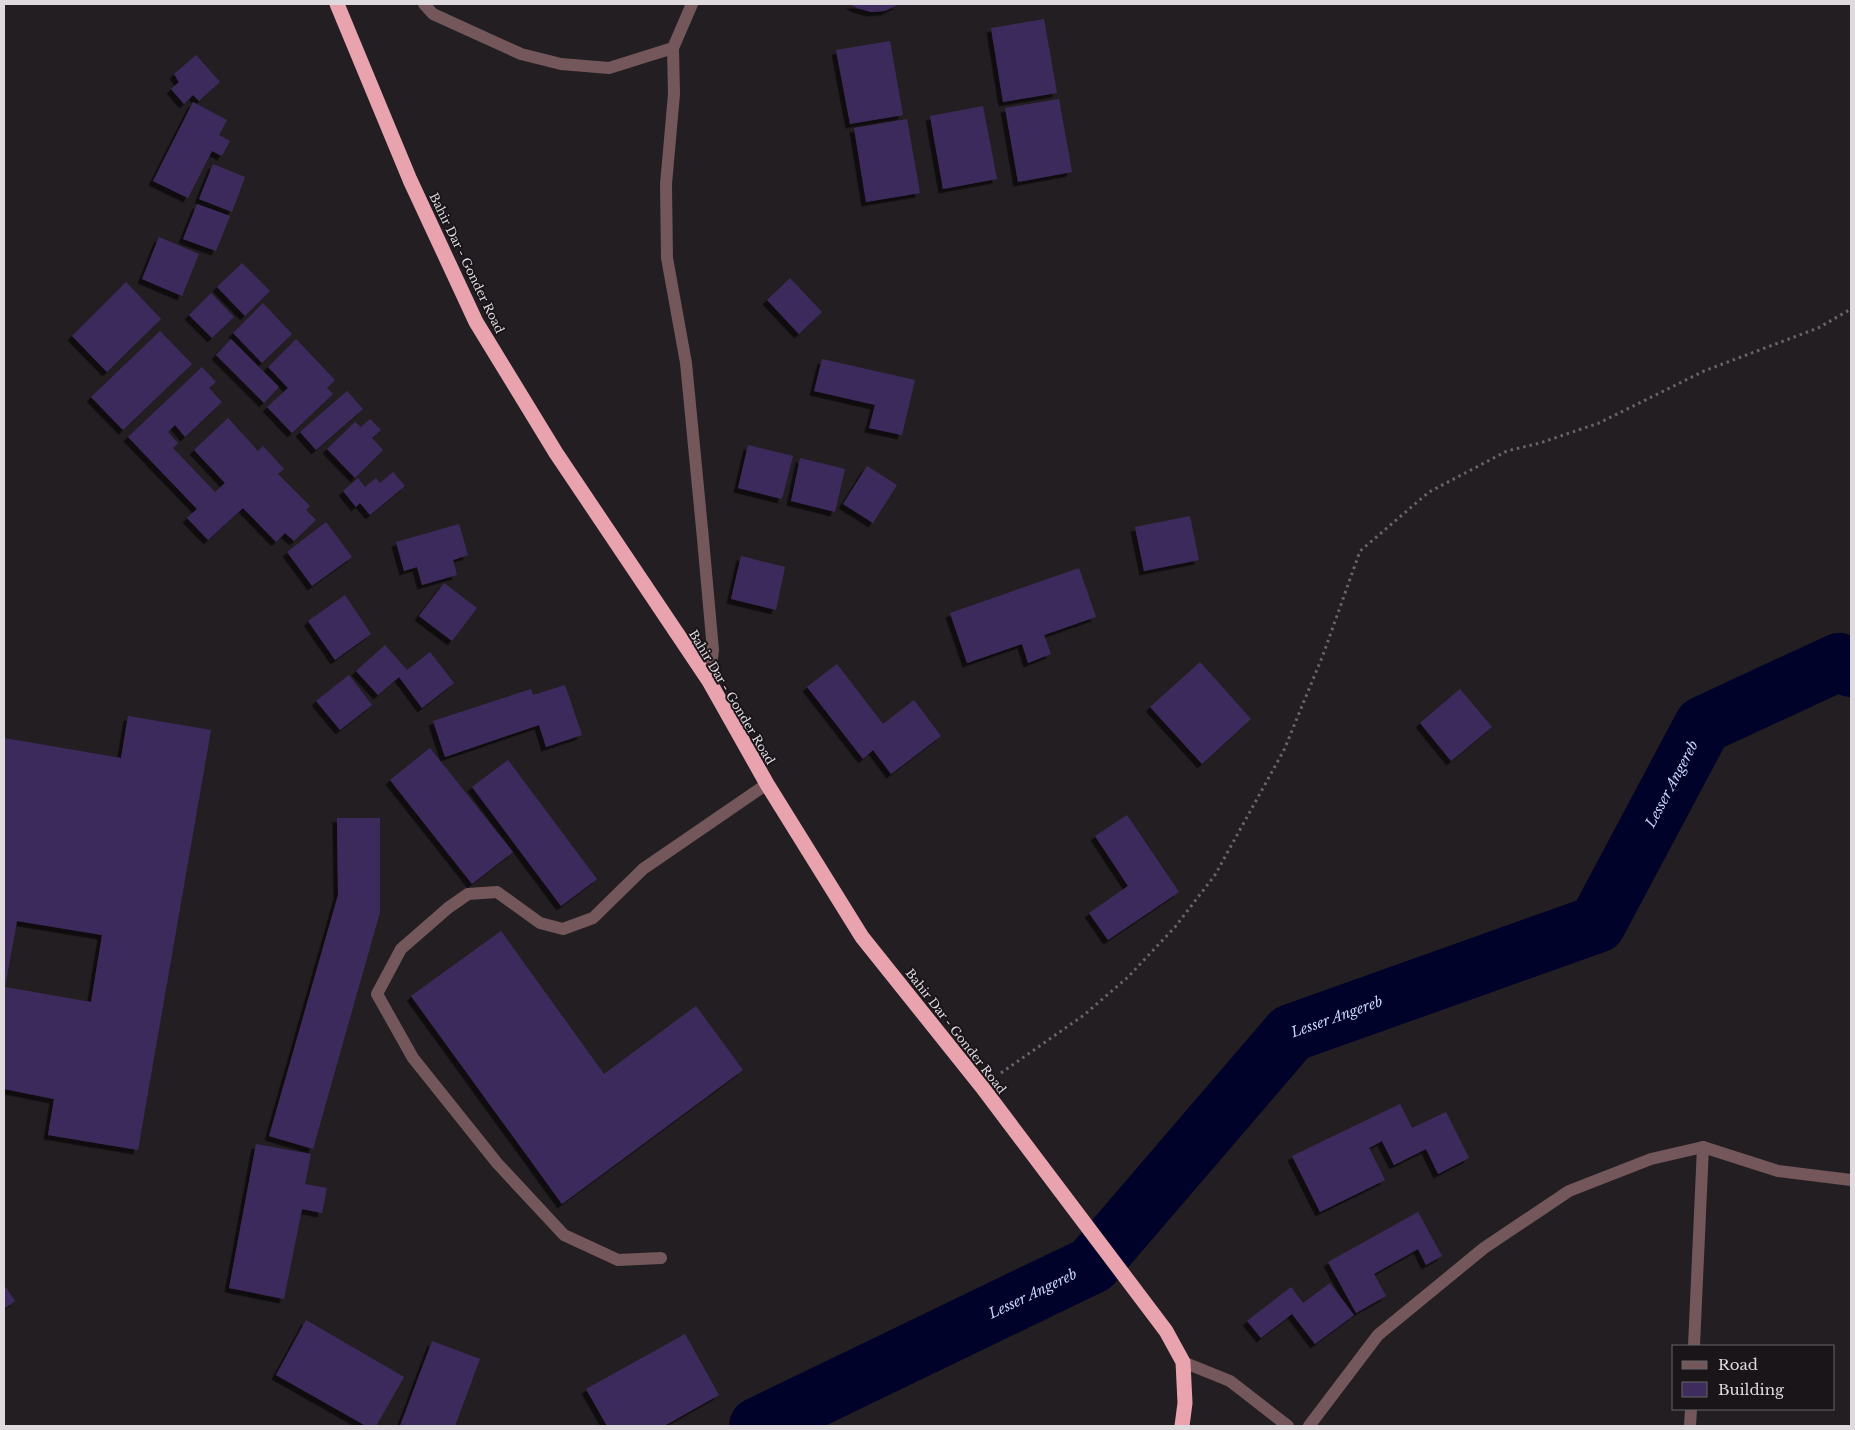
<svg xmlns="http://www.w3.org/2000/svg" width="1855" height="1430" font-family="'Libre Baskerville',serif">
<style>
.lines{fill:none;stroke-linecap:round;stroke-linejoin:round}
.river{stroke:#01022a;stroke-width:58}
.building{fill:#3e2c5c;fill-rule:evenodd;filter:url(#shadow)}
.path{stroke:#696568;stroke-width:3;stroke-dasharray:2.5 4;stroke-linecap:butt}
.minor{stroke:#73575b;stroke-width:12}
.highway{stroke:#e8a3ae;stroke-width:15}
.labels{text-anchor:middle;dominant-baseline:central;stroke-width:4;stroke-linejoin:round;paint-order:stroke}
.street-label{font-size:12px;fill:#dedadd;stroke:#1a1519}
.water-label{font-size:14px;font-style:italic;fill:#c7d5f4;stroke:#1a1519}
</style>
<defs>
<filter id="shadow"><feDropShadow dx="-4.5" dy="4.5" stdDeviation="0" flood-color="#0009"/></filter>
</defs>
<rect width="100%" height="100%" fill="#231e22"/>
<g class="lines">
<path class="river" id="s1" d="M758,1426L1092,1265L1291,1033L1597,924L1703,725L1839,662L1851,668"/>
</g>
<g class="building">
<polygon points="850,4 899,4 885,11 871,12 857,8"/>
<polygon points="1044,19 1057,93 1003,102 991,28"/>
<polygon points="890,41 903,115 850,124 836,50"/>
<polygon points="196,55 220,82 199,101 193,95 184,104 171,89 179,82 174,74"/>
<polygon points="1059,99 1072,172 1018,182 1005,108"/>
<polygon points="193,102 227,120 219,135 230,141 222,156 212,151 188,198 153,181"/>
<polygon points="983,106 997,179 943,189 930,116"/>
<polygon points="907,119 920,193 866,202 854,128"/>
<polygon points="213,164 245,177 232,212 199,199"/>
<polygon points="197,204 230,216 216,251 183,239"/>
<polygon points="159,237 199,254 182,296 142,279"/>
<polygon points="242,263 270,291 245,316 217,287"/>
<polygon points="790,278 822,312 799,334 767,300"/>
<polygon points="126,282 161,319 107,372 72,336"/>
<polygon points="211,293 234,317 212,338 189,315"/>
<polygon points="263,303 292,334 262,363 233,333"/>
<polygon points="160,331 192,364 123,430 91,397"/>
<polygon points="231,339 279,387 264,403 216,355"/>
<polygon points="296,339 335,380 327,388 333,394 292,433 267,407 288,388 268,367"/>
<polygon points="822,359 915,380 902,435 869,428 875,405 814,391"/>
<polygon points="202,367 216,382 209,388 222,402 185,437 175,425 168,432 178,443 173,448 215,492 225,483 194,450 228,418 258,451 263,446 284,469 278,474 310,506 306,510 316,520 294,541 285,533 276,542 243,508 208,540 187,518 197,509 128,437"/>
<polygon points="347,391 363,409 316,450 300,432"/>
<polygon points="370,419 381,430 372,438 383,450 355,478 327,449 355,422 361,427"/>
<polygon points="748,445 793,456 782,499 738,488"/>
<polygon points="800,458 845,469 835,512 791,501"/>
<polygon points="867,466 897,485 873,523 843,504"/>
<polygon points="393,472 405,486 370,515 360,503 356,507 343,491 358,478 365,487 376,478 380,483"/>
<polygon points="1190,516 1199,560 1144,571 1135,527"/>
<polygon points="326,522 352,557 312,586 287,552"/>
<polygon points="459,524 468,555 453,560 457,575 422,585 417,567 404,571 396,542"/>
<polygon points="741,556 785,567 776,610 731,599"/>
<polygon points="1079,568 1096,617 1044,635 1051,654 1028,663 1022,644 967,663 950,613"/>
<polygon points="444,583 477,608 452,641 419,616"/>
<polygon points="345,595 371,634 335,660 308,621"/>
<polygon points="385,645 407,670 430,652 454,683 422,708 399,677 378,695 356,671"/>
<polygon points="1200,662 1251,719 1202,764 1150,707"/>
<polygon points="837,664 883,724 914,700 941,736 891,774 873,750 863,759 807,687"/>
<polygon points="349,675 372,705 340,730 316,701"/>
<polygon points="565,685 582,735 546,747 539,725 445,757 433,721 531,689 533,695"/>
<polygon points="1460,689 1492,727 1451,761 1420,723"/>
<path d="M128,716L211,730L138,1150L48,1135L54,1099L4,1089V738L121,758ZM17,921L102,935L91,1002L5,987Z"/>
<polygon points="430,748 513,852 472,884 390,780"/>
<polygon points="508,760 597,879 561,906 472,787"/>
<polygon points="1127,815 1179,892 1108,940 1089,913 1128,886 1095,836"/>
<polygon points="337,818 380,818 380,912 313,1149 269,1136 338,895"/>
<polygon points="501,931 604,1074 696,1006 743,1070 562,1204 411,996"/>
<polygon points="1400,1104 1412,1128 1446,1112 1469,1158 1438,1174 1426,1149 1394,1165 1382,1141 1369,1148 1385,1180 1320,1212 1292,1156"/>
<polygon points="256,1144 311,1154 305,1184 327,1188 322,1213 302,1209 284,1299 229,1288"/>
<polygon points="1418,1212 1442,1256 1426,1265 1418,1249 1374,1274 1386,1296 1356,1313 1328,1262"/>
<polygon points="1330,1283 1354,1315 1315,1344 1292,1314 1261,1338 1247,1321 1291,1287 1303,1303"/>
<polygon points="4,1285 15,1301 4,1309"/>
<polygon points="306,1320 404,1377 376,1426 366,1426 276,1375"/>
<polygon points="685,1334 719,1395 664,1426 607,1426 586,1389"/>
<polygon points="432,1341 480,1359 455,1426 400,1426"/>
</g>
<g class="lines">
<polyline class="path" points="1001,1073 1084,1015 1128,977 1175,927 1215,875 1284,750 1323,655 1360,551 1429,492 1507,451 1540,443 1599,423 1704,371 1818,328 1851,309"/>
<g class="minor">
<polyline points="424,4 433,14 521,54 561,64 609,68 673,48 692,4"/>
<polyline points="673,48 674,94 666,184 667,258 686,363 703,539 713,650 709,681"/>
<polyline points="661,1258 618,1260 564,1235 497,1163 413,1058 377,994 401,949 448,908 468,894 497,892 540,923 563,929 593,918 643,869 767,784"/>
<polyline points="1694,1346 1703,1147"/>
<polyline points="1183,1362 1230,1381 1288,1426"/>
<polyline points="1309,1426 1378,1335 1484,1248 1569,1191 1651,1159 1703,1147 1778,1171 1851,1180"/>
<polyline points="1690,1426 1691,1409"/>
</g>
<polyline class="highway" points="337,4 410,180 476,322 556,453 709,681 767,784 862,937 982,1087 1166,1331 1183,1362 1185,1403 1182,1426"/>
</g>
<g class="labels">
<g class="street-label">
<text transform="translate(467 263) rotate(64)">Bahir Dar - Gonder Road</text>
<text transform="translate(732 697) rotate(59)">Bahir Dar - Gonder Road</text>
<text transform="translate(956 1031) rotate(52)">Bahir Dar - Gonder Road</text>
</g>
<g class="water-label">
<text stroke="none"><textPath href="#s1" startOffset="1160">Lesser Angereb</textPath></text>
<text stroke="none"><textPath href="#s1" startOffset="725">Lesser Angereb</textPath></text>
<text stroke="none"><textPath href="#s1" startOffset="305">Lesser Angereb</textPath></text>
</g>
</g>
<rect width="1855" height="1430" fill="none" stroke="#dedadd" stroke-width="10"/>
<rect x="1672" y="1345" width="162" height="65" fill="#1a1519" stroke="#686467"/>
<rect x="1682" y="1361" width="25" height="8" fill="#73575b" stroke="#686467"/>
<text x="1718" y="1370" font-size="15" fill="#dedadd">Road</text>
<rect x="1682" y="1382" width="25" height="15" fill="#3e2c5c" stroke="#686467"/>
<text x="1718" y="1395" font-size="15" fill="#dedadd">Building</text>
</svg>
